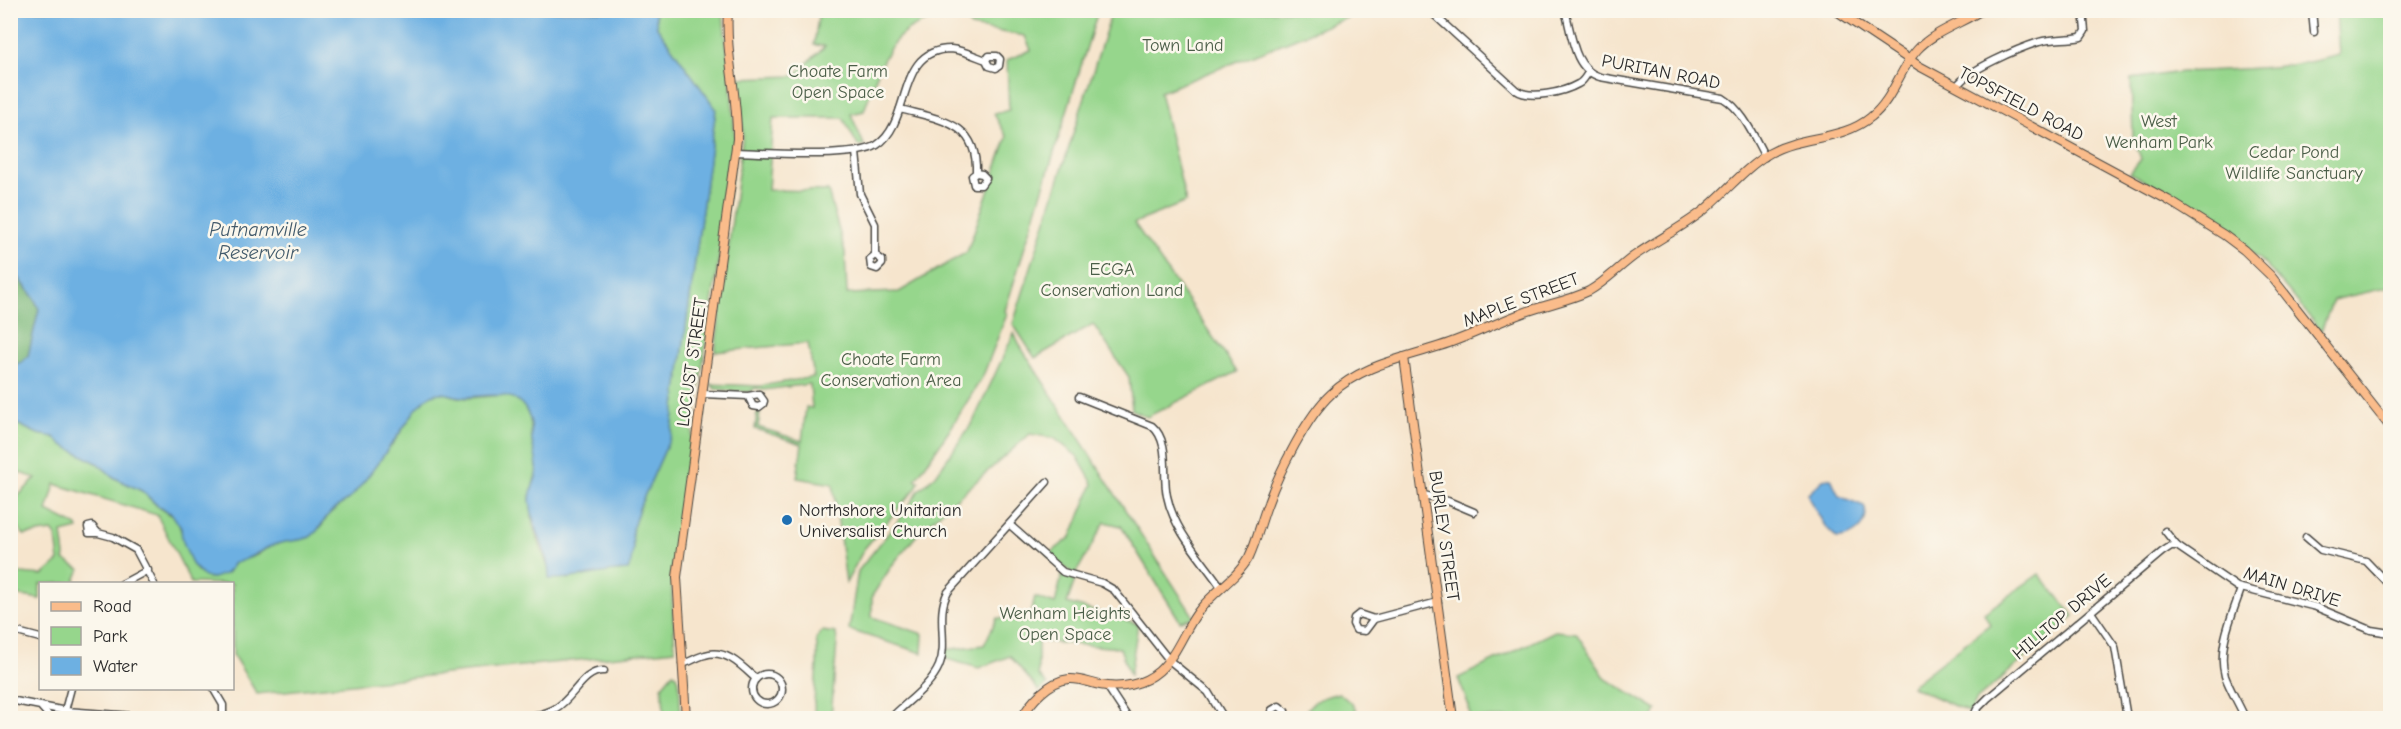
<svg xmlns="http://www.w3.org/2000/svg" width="2401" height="729" font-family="'Comic Neue',sans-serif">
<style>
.green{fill:#96d68c;stroke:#60805c;stroke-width:1.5;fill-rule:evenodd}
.forest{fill:#78b778;stroke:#527152;stroke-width:1.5}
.water{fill:#6db0e2;stroke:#4c6e86;stroke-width:1.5}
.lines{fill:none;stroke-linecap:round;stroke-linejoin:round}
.minor-casing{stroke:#494743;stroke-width:9}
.major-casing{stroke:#494743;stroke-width:10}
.minor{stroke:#fff;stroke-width:6}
.major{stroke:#fabc8b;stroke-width:8}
.poi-dot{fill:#1f6fb2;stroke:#fbf7ec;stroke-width:2}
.labels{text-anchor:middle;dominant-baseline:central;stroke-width:5;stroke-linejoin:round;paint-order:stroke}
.park-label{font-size:18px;fill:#4b5e48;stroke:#fbf7ec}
.street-label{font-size:18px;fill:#2b2b2b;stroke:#fbf7ec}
.poi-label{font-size:18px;fill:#2b2b2b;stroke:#fbf7ec;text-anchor:start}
.water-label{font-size:20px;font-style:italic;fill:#425a6b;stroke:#fbf7ec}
</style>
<rect width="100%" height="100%" fill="#fbf7ec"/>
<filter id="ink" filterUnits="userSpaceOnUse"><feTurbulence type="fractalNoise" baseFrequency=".0167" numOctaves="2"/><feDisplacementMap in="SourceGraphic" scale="12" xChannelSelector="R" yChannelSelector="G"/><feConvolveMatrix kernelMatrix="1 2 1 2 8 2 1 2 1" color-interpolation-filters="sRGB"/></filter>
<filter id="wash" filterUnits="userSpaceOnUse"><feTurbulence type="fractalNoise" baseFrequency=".008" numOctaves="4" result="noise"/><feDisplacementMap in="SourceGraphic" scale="24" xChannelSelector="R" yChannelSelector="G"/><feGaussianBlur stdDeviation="1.35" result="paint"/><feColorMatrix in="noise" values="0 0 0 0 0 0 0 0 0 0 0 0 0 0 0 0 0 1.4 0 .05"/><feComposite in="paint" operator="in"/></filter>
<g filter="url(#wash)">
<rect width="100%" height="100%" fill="#f6e5cd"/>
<g class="green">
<path d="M655,11H723C727,57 735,104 735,151L671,576L675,650L257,694L233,655L232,584L191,583L157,515L55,484L47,511L77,526L78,529L62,533L65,556L64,560L80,569L74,583L40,584V599L11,594L10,572L43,575L59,561L56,536L52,531L24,535L11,519V503L36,478L11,470V421L38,434L54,437L61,444L97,463L115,478L142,491L157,506L177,519L192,564L198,572L208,578H213L227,573L234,563L257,555L270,546L290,540L301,539L321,527L329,514L351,497L396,439L420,403L432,394L442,392L457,397L467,398L506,395L516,398L524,406L530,419L532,442L537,461L536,474L530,497L533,525L549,570L568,579L596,572L628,570L633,549L632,531L639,508L671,436L716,109L657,27Z"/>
<path d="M819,11H1098L1005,311L1007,314L983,376L949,431L915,480L919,481L916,488L864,549L846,583L833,484L797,478L802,444L755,429L757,413H760L758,427L802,441L806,407L812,408L810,384L763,390L756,388L749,392L715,389L711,384L760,386L814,377L808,343L715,352L743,134L739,78L794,76L825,46L814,45ZM953,17L963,18L971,27L1025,36L1031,50L1007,60L1009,110L994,114L1007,137L967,252L899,292L847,294L845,252L828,191L768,190L773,118H843L858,146L864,145L851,114L864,111C882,60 890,20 953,17Z"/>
<polygon points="1112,11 1364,11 1160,92 1186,202 1134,223 1237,372 1147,417 1132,410 1129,377 1093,324 1035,358 1013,324"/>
<path d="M2336,11H2390V287L2333,300L2321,331C2298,303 2277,274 2250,251C2214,218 2172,196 2130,173L2141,159L2133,136L2131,79C2147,77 2165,74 2182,72C2235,69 2287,70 2339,55Z"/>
<polygon points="1014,333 1022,349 1194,617 1180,621 1121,526 1105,522 1075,575 1048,555 1071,537 1093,484 1077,456 1054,438 1030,434 921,530 893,564 872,596 872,617 923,634 922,653 849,630 858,571 902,516 919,490 936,475 973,422"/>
<polygon points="2039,574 2074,616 1977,699 1970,713 1911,686 1990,624 1984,613"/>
<polygon points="1062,575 1075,580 1067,603 1138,624 1130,676 1120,648 1038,641 1038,675 1047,685 1039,691 1010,656 979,668 946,659 945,650 984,645 997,618 1028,621 1035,597 1055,604"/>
<path d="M822,631L836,633L837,642L831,718H815C811,692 821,665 816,639Z"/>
<polygon points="1555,631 1576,633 1606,679 1657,710 1653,718 1470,718 1469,706 1458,678"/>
<polygon points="673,673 677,675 679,680 681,718 662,718 664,709 662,686"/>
<path d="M1339,693L1352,704L1361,718H1304C1306,701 1324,697 1339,693Z"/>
</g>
<polygon class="forest" points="10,268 34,298 39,309 28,356 22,362 11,366"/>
<g class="water">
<path d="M11,10L655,11L657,27L716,109L671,436L639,508L632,531L633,549L631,562L628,570C601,571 576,580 549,579C550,552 531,528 530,499C530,491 535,482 537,473C538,462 534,453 532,442C531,435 532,426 530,419C521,389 494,395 469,397C456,399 442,388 430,396C415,406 407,424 396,438C382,457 368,478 352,496C346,502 337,506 330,513C323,520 320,531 310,537C298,542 283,540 271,546C257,552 249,560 234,563L227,573L213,578L204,577L192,564L182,539L181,528L172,514L158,506L142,491L115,478L97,463L61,444L54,437L38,434L11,421V366L22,362L28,356L39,309L34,298L11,267Z"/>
<path d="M1831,478L1839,496L1864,506C1871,524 1854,538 1837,538L1825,526L1809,499L1808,494L1823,480Z"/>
</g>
</g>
<g filter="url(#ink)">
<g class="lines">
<defs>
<g id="minor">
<path d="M1429,10L1516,90C1530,100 1564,92 1578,84C1583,82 1585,77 1588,73"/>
<path d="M1565,10C1572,34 1573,69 1600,77L1723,98C1743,110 1754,137 1765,157"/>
<polyline points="2312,10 2314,32"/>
<path d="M1957,86C1967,70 2020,48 2039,42C2053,38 2067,40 2081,37L2085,31L2083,10"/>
<path d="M900,109C941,120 978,122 976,173L972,176L974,185H981L986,178L982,174L976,173"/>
<path d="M736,152C765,153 856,159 877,145C913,121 895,49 951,49C962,50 975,56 986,60L989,66L996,68L999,66L1000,59L997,56H989L986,60"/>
<polyline points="856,152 860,194 875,224 875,255 870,259 871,267 877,269 882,264 882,260 875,255"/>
<polyline points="703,394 748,396 753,406 759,407 763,404 764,401 759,394 748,396"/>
<path d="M1079,397L1152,426C1171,442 1162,474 1167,496C1174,531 1202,559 1221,587"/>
<polyline points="1424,495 1448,501 1474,512"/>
<polyline points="1010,525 1063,572 1102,583 1114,590 1169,660 1208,692 1224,718"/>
<polyline points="2165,531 2177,546 2237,587 2316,607 2371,630 2390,633"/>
<polyline points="98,533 92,526 88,527 89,533 98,533 113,537 136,550 154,584"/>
<polyline points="2306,537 2321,550 2366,561 2390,586"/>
<polyline points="122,584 148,570"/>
<path d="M2241,589C2232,616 2217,647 2225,676C2230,690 2239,704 2245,718"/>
<polyline points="2091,612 2115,647 2127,718"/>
<polyline points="1374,619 1365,631 1356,630 1353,624 1354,618 1359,614 1374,619 1438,602"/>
<polyline points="10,630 40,638"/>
<path d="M682,664C690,662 697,657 705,655C725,648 742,666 756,679"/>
<circle cx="767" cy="689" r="15"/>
<polyline points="1107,686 1128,718"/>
<polyline points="213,688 223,705 223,718"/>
<polyline points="10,700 66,711 160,718"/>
<polyline points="42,708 51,718"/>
<polyline points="156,716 198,718"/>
<polyline points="63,718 71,688"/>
<path d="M509,718C525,717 543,716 556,708C573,699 583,670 604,671"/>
<path d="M891,718C906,702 930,687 939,666C949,642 935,616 948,592L1047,482"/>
<polyline points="1273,718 1272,710 1279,706 1285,711 1283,718"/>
<polyline points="1973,718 1977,709 1988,698 2162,552 2171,546 2177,546"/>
</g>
<g id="major">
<polyline points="1835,10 1919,66 2168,200 2224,235 2244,250 2271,276 2390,427"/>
<polyline points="1404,357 1453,718"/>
<path d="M686,718L677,577L737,139C738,96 725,54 728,10"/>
<path d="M1022,718C1030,702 1049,681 1069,679C1079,678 1090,683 1100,685C1121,689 1143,685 1159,671C1178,654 1185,627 1201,608C1216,590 1238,577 1249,557C1257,540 1261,521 1268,503C1279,472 1307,416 1331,394C1362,365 1401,359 1440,346C1469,337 1495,323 1523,313C1544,305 1568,301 1589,291C1605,282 1619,267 1634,256C1657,240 1681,228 1703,211C1726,192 1744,168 1770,153C1802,135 1842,141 1871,117C1893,100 1899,70 1917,50C1933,32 1962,23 1982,10"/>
</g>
</defs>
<use href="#minor" class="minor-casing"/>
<use href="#major" class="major-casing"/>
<use href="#minor" class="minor"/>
<use href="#major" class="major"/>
</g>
</g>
<circle class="poi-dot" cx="787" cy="520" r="6"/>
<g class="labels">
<g class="park-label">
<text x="1183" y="45">Town Land</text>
<text x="838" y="71">Choate Farm<tspan x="838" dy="21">Open Space</tspan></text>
<text x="2159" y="121">West<tspan x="2159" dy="21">Wenham Park</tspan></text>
<text x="2294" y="152">Cedar Pond<tspan x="2294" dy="21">Wildlife Sanctuary</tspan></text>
<text x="1112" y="269">ECGA<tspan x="1112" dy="21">Conservation Land</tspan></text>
<text x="891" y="359">Choate Farm<tspan x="891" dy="21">Conservation Area</tspan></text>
<text x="1065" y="613">Wenham Heights<tspan x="1065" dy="21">Open Space</tspan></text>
</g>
<g class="street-label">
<text transform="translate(1661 72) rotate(11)">PURITAN ROAD</text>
<text transform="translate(2021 104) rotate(28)">TOPSFIELD ROAD</text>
<text transform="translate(1521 300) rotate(-21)">MAPLE STREET</text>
<text transform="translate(692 362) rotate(-82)">LOCUST STREET</text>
<text transform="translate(1444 536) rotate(82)">BURLEY STREET</text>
<text transform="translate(2292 587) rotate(17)">MAIN DRIVE</text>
<text transform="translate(2062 617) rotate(-40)">HILLTOP DRIVE</text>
</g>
<g class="poi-label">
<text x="799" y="510">Northshore Unitarian<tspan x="799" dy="21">Universalist Church</tspan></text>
</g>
<g class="water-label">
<text x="258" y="229">Putnamville<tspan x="258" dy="23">Reservoir</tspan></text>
</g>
</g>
<rect width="2401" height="729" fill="none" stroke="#fbf7ec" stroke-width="36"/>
<rect x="39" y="582" width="195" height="108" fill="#fbf7ec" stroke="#a8a59f" stroke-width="1.5"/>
<rect x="51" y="602" width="30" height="9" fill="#fabc8b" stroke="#a8a59f" stroke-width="1.5"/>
<text x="93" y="612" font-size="18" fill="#2b2b2b">Road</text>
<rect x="51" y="627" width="30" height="18" fill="#96d68c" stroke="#a8a59f" stroke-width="1.5"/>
<text x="93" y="642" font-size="18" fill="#2b2b2b">Park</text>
<rect x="51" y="657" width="30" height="18" fill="#6db0e2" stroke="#a8a59f" stroke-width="1.5"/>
<text x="93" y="672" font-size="18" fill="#2b2b2b">Water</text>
</svg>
